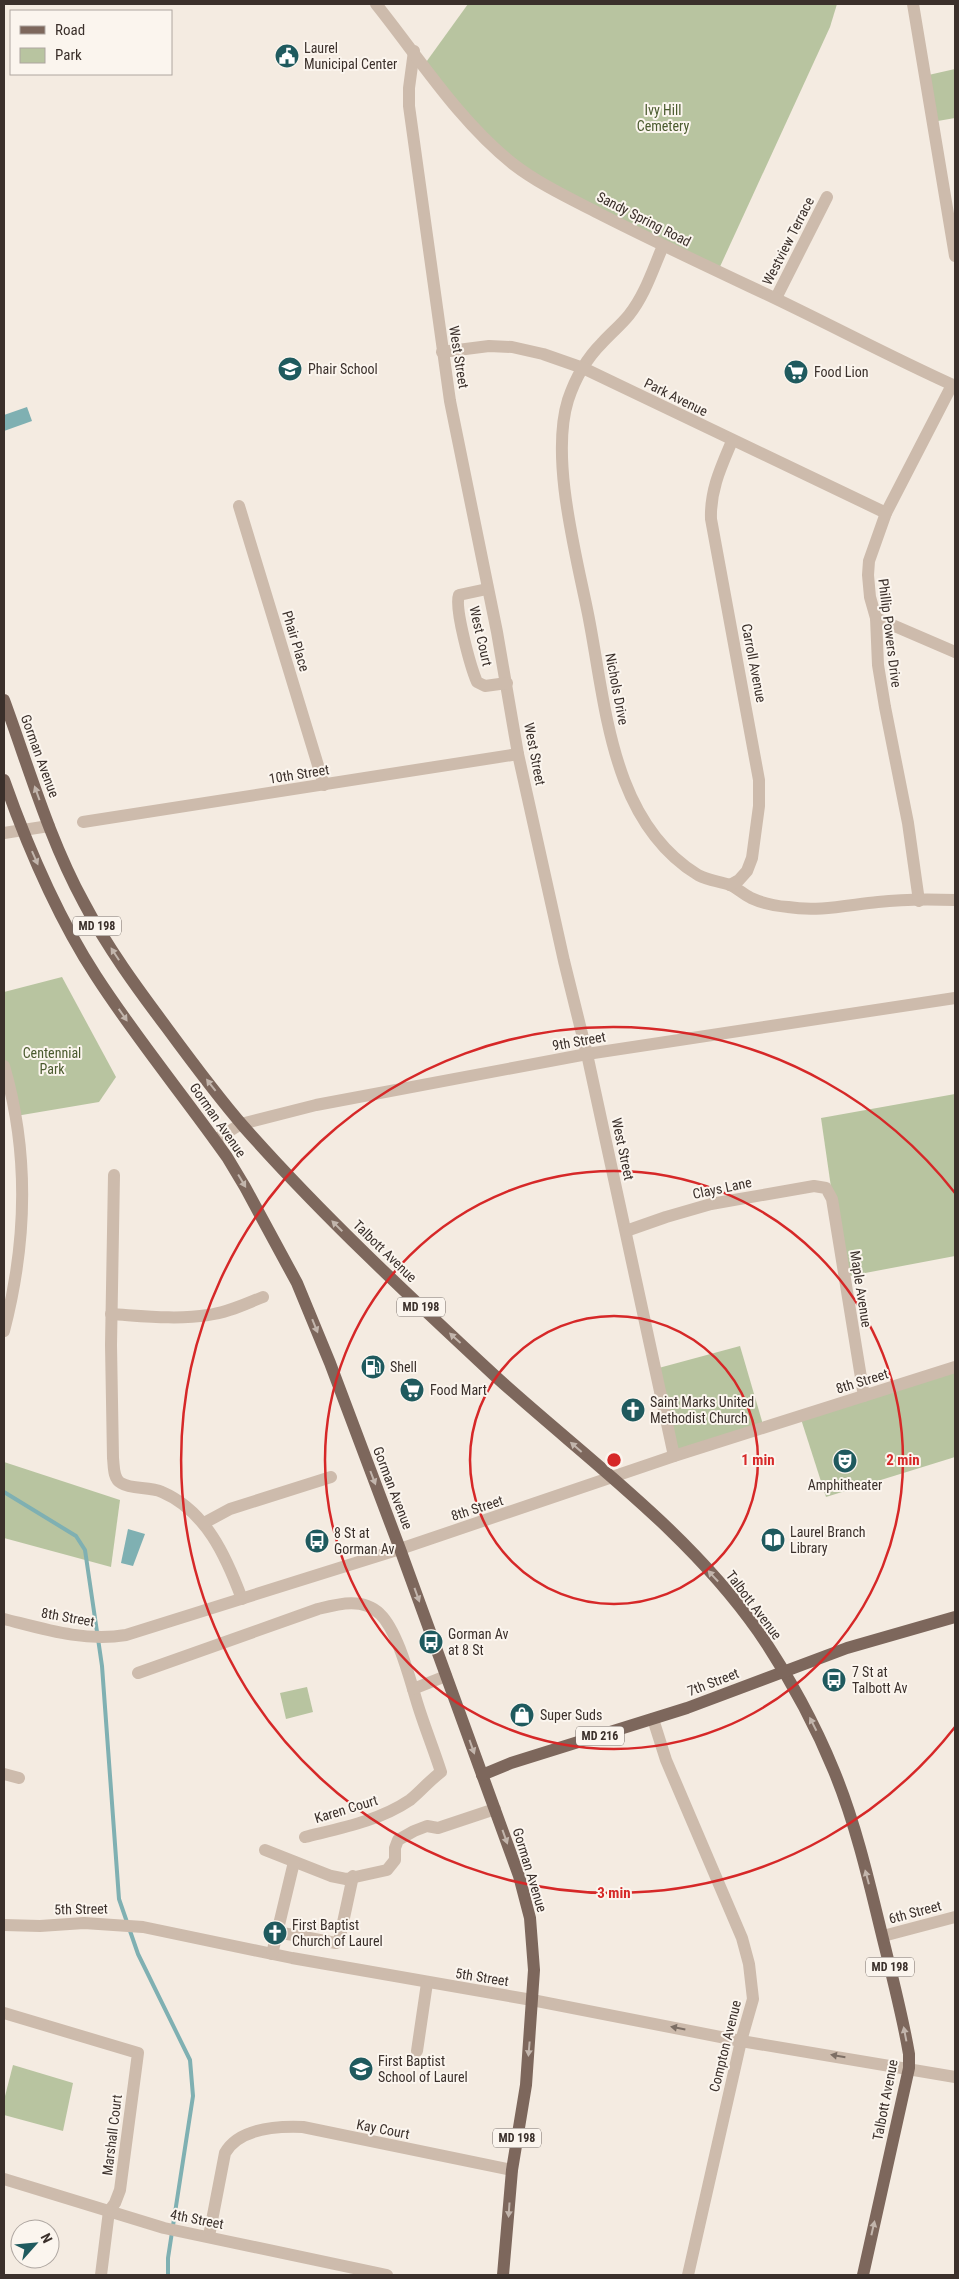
<svg xmlns="http://www.w3.org/2000/svg" width="959" height="2279" font-family="'Roboto Condensed',sans-serif">
<style>
.green{fill:#b8c4a0}
.water{fill:#7fb0b2}
.lines{fill:none;stroke-linecap:round;stroke-linejoin:round}
.stream{stroke:#7fb0b2;stroke-width:4}
.minor{stroke:#cdbbac;stroke-width:12}
.tertiary{stroke:#cdbbac;stroke-width:12}
.primary{stroke:#7d675c;stroke-width:12}
.oneway{fill:#c2b5ac}
.oneway2{fill:#7d6f65}
.ring{fill:none;stroke:#d62828;stroke-width:2.5}
.labels{text-anchor:middle;dominant-baseline:central;stroke-width:4;stroke-linejoin:round;paint-order:stroke}
.shield{fill:#fbf5ee;stroke:#756b66;stroke-width:1}
.shield-label{font-size:12px;font-weight:bold;fill:#3b302b}
.poi-label{font-size:14px;fill:#3b302b;stroke:#fbf5ee;text-anchor:start}
.park-label{font-size:14px;fill:#4a5a2e;stroke:#fbf5ee}
.street-label{font-size:14px;fill:#3b302b;stroke:#fbf5ee}
.centre{fill:#d62828;stroke:#fbf5ee;stroke-width:2.5}
.ring-label{font-size:15px;text-anchor:middle;font-weight:bold;fill:#d62828;stroke:#fbf5ee;stroke-width:4;stroke-linejoin:round;paint-order:stroke}
</style>
<rect width="100%" height="100%" fill="#f4ebe1"/>
<g class="green">
<polygon points="468,4 837,4 830,27 718,271 552,189 487,140 424,65"/>
<polygon points="955,69 955,118 932,122 924,76"/>
<polygon points="62,977 116,1077 99,1102 16,1116 4,1075 4,992"/>
<polygon points="955,1094 955,1256 844,1277 821,1118"/>
<polygon points="740,1346 764,1428 674,1456 655,1369"/>
<polygon points="955,1365 955,1457 826,1497 800,1416"/>
<polygon points="4,1462 120,1500 111,1567 4,1538"/>
<polygon points="307,1687 313,1712 286,1719 280,1693"/>
<polygon points="13,2065 73,2083 63,2131 4,2115 4,2100"/>
</g>
<g class="water">
<polygon points="27,407 32,421 4,431 4,415"/>
<polygon points="128,1529 145,1534 133,1566 121,1563"/>
</g>
<g class="lines">
<polyline class="stream" points="4,1492 76,1536 85,1550 102,1666 119,1899 138,1954 190,2060 193,2096 168,2258 168,2275"/>
<g class="minor">
<polyline points="913,4 955,256"/>
<polyline points="414,51 409,88 409,106 450,401 497,632 518,754 564,961 587,1054 674,1456"/>
<path d="M663,246C653,269 645,295 629,315C621,325 611,333 602,343C587,358 575,379 568,400C550,458 576,554 588,614C606,704 610,821 698,875C709,881 719,881 730,885C737,888 743,894 751,898C762,903 775,906 788,907C818,912 848,905 878,902C903,899 930,899 955,900"/>
<polyline points="776,298 827,197"/>
<polyline points="442,352 489,346 512,347 543,354 583,368 886,513"/>
<polyline points="239,506 324,785"/>
<path d="M487,589L459,595C454,608 471,668 477,682L485,686L507,683"/>
<polyline points="876,618 955,652"/>
<polyline points="83,822 518,754"/>
<polyline points="4,833 49,826"/>
<path d="M730,885L739,880L747,871L752,858L759,806V780L711,519C710,490 721,467 732,441"/>
<polyline points="919,901 908,823 885,707 878,665 876,618 870,597 868,575 869,561 886,513 952,385"/>
<path d="M4,1066C30,1155 27,1242 4,1331"/>
<polyline points="215,1140 241,1124 316,1105 587,1054 955,998"/>
<path d="M114,1175L111,1345L113,1458C114,1466 113,1479 121,1483C132,1490 149,1486 162,1492C206,1511 226,1556 242,1599"/>
<polyline points="626,1231 666,1217 711,1204 814,1186 826,1188 832,1199 864,1396"/>
<path d="M111,1314C143,1316 177,1320 208,1315C227,1313 245,1304 263,1297"/>
<polyline points="204,1523 230,1509 331,1477"/>
<path d="M4,1619C44,1629 84,1642 126,1635L400,1549L674,1456L955,1367"/>
<path d="M138,1673L318,1609C338,1604 363,1597 380,1614C397,1630 409,1676 416,1699C423,1723 433,1747 441,1772C430,1780 421,1791 410,1800C379,1821 341,1828 305,1837"/>
<polyline points="413,1689 446,1676"/>
<polyline points="653,1719 666,1760 742,1938 749,1964 753,1999 741,2041 688,2275"/>
<polyline points="4,1774 19,1778"/>
<polyline points="265,1850 331,1876 346,1879 387,1870 395,1860 395,1848 398,1840 414,1831 427,1826 438,1828 495,1809"/>
<polyline points="4,1925 40,1926 84,1923 143,1927 292,1958 532,2000"/>
<polyline points="277,1932 336,1943 339,1941 353,1876"/>
<polyline points="883,1936 955,1917"/>
<polyline points="272,1954 294,1862"/>
<polyline points="4,2013 138,2053 120,2190 115,2203 109,2211 101,2275"/>
<polyline points="417,2051 427,1983"/>
<path d="M209,2236L225,2153C239,2128 278,2126 303,2127L512,2170"/>
</g>
<g class="tertiary">
<path d="M376,4C420,59 458,120 513,164C539,184 569,198 598,213C649,239 700,263 751,287C820,319 886,355 955,386"/>
<polyline points="532,2000 741,2041 955,2077"/>
<polyline points="4,2179 164,2228 387,2275"/>
</g>
<g class="primary">
<path d="M4,700C29,768 49,839 84,903C107,947 137,988 167,1028C192,1062 217,1096 244,1127C322,1215 408,1295 494,1375C584,1457 687,1530 758,1631C788,1675 814,1722 834,1771C855,1822 868,1877 881,1931C891,1972 902,2013 909,2054V2068L863,2275"/>
<path d="M4,780C28,848 57,916 96,976C136,1038 184,1096 227,1157L245,1187L297,1283L330,1363L400,1549L519,1876L530,1918L534,1970L526,2085L512,2170L503,2275"/>
<polyline points="482,1775 511,1763 687,1708 847,1648 955,1617"/>
</g>
</g>
<defs><path id="oneway-solid" d="M-6-.8H1V-3.2L6.5 0L1 3.2V.8H-6Z" transform="scale(1.25)"/></defs>
<g class="oneway">
<use href="#oneway-solid" transform="translate(37 793) rotate(-110)"/>
<use href="#oneway-solid" transform="translate(35 858) rotate(66)"/>
<use href="#oneway-solid" transform="translate(115 954) rotate(-123)"/>
<use href="#oneway-solid" transform="translate(123 1015) rotate(55)"/>
<use href="#oneway-solid" transform="translate(211 1085) rotate(-128)"/>
<use href="#oneway-solid" transform="translate(242 1181) rotate(59)"/>
<use href="#oneway-solid" transform="translate(337 1226) rotate(-135)"/>
<use href="#oneway-solid" transform="translate(315 1326) rotate(68)"/>
<use href="#oneway-solid" transform="translate(455 1338) rotate(-138)"/>
<use href="#oneway-solid" transform="translate(576 1447) rotate(-139)"/>
<use href="#oneway-solid" transform="translate(373 1478) rotate(69)"/>
<use href="#oneway-solid" transform="translate(713 1576) rotate(-133)"/>
<use href="#oneway-solid" transform="translate(417 1595) rotate(70)"/>
<use href="#oneway-solid" transform="translate(813 1724) rotate(-117)"/>
<use href="#oneway-solid" transform="translate(472 1747) rotate(70)"/>
<use href="#oneway-solid" transform="translate(505 1837) rotate(70)"/>
<use href="#oneway-solid" transform="translate(867 1877) rotate(-105)"/>
<use href="#oneway-solid" transform="translate(905 2034) rotate(-101)"/>
<use href="#oneway-solid" transform="translate(529 2049) rotate(95)"/>
<use href="#oneway-solid" transform="translate(509 2210) rotate(94)"/>
<use href="#oneway-solid" transform="translate(873 2228) rotate(-77)"/>
</g>
<g class="oneway2">
<use href="#oneway-solid" transform="translate(678 2028) rotate(-169)"/>
<use href="#oneway-solid" transform="translate(838 2056) rotate(-170)"/>
</g>
<g class="ring">
<circle cx="614" cy="1460" r="144"/>
<circle cx="614" cy="1460" r="289"/>
<path d="M955 1727A433 433 0 1 1 955 1193"/>
</g>
<defs>
<symbol id="civic-disc" viewBox="-11 -11 22 22"><circle r="9.5" fill="#1f5a5e" stroke="#fbf5ee"/><path d="M-.6-6.5H3V-4.5H.6V-3L4-1V1h2V6H-6V1h2V-1L-.6-3ZM-1.2 2.5V6h2.4V2.5Z" fill="#fff"/></symbol>
<symbol id="school-disc" viewBox="-11 -11 22 22"><circle r="9.5" fill="#1f5a5e" stroke="#fbf5ee"/><path d="M0-5L7-2L0 1L-7-2ZM-4 1L0 2.5L4 1V4Q0 6-4 4Z" fill="#fff"/></symbol>
<symbol id="supermarket-disc" viewBox="-11 -11 22 22"><circle r="9.5" fill="#1f5a5e" stroke="#fbf5ee"/><path d="M-6-5.5h2.5l.6 2H6L4.5 2H-2.5L-4.4-4H-6ZM-1.5 3.2a1.3 1.3 0 1 0 .1 0ZM3 3.2a1.3 1.3 0 1 0 .1 0Z" fill="#fff"/></symbol>
<symbol id="fuel-disc" viewBox="-11 -11 22 22"><circle r="9.5" fill="#1f5a5e" stroke="#fbf5ee"/><path d="M-5.5-6h7V0h2V4h1.3V-2.5L3-4.5l.8-.8L6-3V5H2.5V1h-1V6h-7ZM-4.2-4.7v3.2H.2V-4.7Z" fill="#fff"/></symbol>
<symbol id="church-disc" viewBox="-11 -11 22 22"><circle r="9.5" fill="#1f5a5e" stroke="#fbf5ee"/><path d="M-1.2-6h2.4v3.5h3.3v2.4h-3.3V6h-2.4V-.1h-3.3v-2.4h3.3Z" fill="#fff"/></symbol>
<symbol id="theatre-disc" viewBox="-11 -11 22 22"><circle r="9.5" fill="#1f5a5e" stroke="#fbf5ee"/><path d="M-5-5.5Q0-4 5-5.5V0Q5 5 0 6Q-5 5-5 0ZM-3.3-2.5H-1v1.5H-3.3ZM1-2.5H3.3v1.5H1ZM-2.8 1Q0 5.5 2.8 1Z" fill="#fff"/></symbol>
<symbol id="library-disc" viewBox="-11 -11 22 22"><circle r="9.5" fill="#1f5a5e" stroke="#fbf5ee"/><path d="M-6-4Q-3-5.5-.7-3.5V5Q-3 3-6 4ZM6-4Q3-5.5 .7-3.5V5Q3 3 6 4Z" fill="#fff"/></symbol>
<symbol id="bus-disc" viewBox="-11 -11 22 22"><circle r="9.5" fill="#1f5a5e" stroke="#fbf5ee"/><path d="M-5-6H5V4H4V6H2V4H-2V6H-4V4H-5ZM-3.5-4V0h7V-4ZM-3.5 1.2v1.5H-2V1.2ZM2 1.2v1.5H3.5V1.2Z" fill="#fff"/></symbol>
<symbol id="shop-disc" viewBox="-11 -11 22 22"><circle r="9.5" fill="#1f5a5e" stroke="#fbf5ee"/><path d="M-5-2.5h2.3a2.7 3.5 0 0 1 5.4 0H5L5.5 6h-11ZM-1.5-2.5h3a1.5 2.3 0 0 0-3 0Z" fill="#fff"/></symbol>
</defs>
<g fill-rule="evenodd">
<use href="#civic-disc" x="273" y="42" width="28" height="28"/>
<use href="#school-disc" x="276" y="355" width="28" height="28"/>
<use href="#supermarket-disc" x="782" y="358" width="28" height="28"/>
<use href="#fuel-disc" x="359" y="1353" width="28" height="28"/>
<use href="#supermarket-disc" x="398" y="1376" width="28" height="28"/>
<use href="#church-disc" x="619" y="1396" width="28" height="28"/>
<use href="#theatre-disc" x="831" y="1447" width="28" height="28"/>
<use href="#library-disc" x="759" y="1526" width="28" height="28"/>
<use href="#bus-disc" x="303" y="1527" width="28" height="28"/>
<use href="#bus-disc" x="417" y="1628" width="28" height="28"/>
<use href="#bus-disc" x="820" y="1666" width="28" height="28"/>
<use href="#shop-disc" x="508" y="1701" width="28" height="28"/>
<use href="#church-disc" x="261" y="1919" width="28" height="28"/>
<use href="#school-disc" x="347" y="2055" width="28" height="28"/>
</g>
<g class="labels">
<g class="shield">
<rect x="73" y="916.5" width="48" height="19" rx="4"/>
<rect x="397" y="1297.5" width="48" height="19" rx="4"/>
<rect x="576" y="1726.5" width="48" height="19" rx="4"/>
<rect x="866" y="1957.5" width="48" height="19" rx="4"/>
<rect x="493" y="2128.5" width="48" height="19" rx="4"/>
</g>
<g class="shield-label">
<text x="97" y="926">MD 198</text>
<text x="421" y="1307">MD 198</text>
<text x="600" y="1736">MD 216</text>
<text x="890" y="1967">MD 198</text>
<text x="517" y="2138">MD 198</text>
</g>
<g class="poi-label">
<text x="304" y="48">Laurel<tspan x="304" dy="16">Municipal Center</tspan></text>
<text x="308" y="369">Phair School</text>
<text x="814" y="372">Food Lion</text>
<text x="390" y="1367">Shell</text>
<text x="430" y="1390">Food Mart</text>
<text x="650" y="1402">Saint Marks United<tspan x="650" dy="16">Methodist Church</tspan></text>
<text x="845" y="1485" text-anchor="middle">Amphitheater</text>
<text x="790" y="1532">Laurel Branch<tspan x="790" dy="16">Library</tspan></text>
<text x="334" y="1533">8 St at<tspan x="334" dy="16">Gorman Av</tspan></text>
<text x="448" y="1634">Gorman Av<tspan x="448" dy="16">at 8 St</tspan></text>
<text x="852" y="1672">7 St at<tspan x="852" dy="16">Talbott Av</tspan></text>
<text x="540" y="1715">Super Suds</text>
<text x="292" y="1925">First Baptist<tspan x="292" dy="16">Church of Laurel</tspan></text>
<text x="378" y="2061">First Baptist<tspan x="378" dy="16">School of Laurel</tspan></text>
</g>
<g class="park-label">
<text x="663" y="110">Ivy Hill<tspan x="663" dy="16">Cemetery</tspan></text>
<text x="52" y="1053">Centennial<tspan x="52" dy="16">Park</tspan></text>
</g>
<g class="street-label">
<text transform="translate(644 219) rotate(27)">Sandy Spring Road</text>
<text transform="translate(788 241) rotate(-63)">Westview Terrace</text>
<text transform="translate(459 357) rotate(81)">West Street</text>
<text transform="translate(676 397) rotate(26)">Park Avenue</text>
<text transform="translate(890 633) rotate(83)">Phillip Powers Drive</text>
<text transform="translate(481 636) rotate(77)">West Court</text>
<text transform="translate(296 641) rotate(73)">Phair Place</text>
<text transform="translate(754 663) rotate(79)">Carroll Avenue</text>
<text transform="translate(617 689) rotate(79)">Nichols Drive</text>
<text transform="translate(535 754) rotate(79)">West Street</text>
<text transform="translate(40 756) rotate(70)">Gorman Avenue</text>
<text transform="translate(299 774) rotate(-9)">10th Street</text>
<text transform="translate(579 1041) rotate(-10)">9th Street</text>
<text transform="translate(218 1120) rotate(55)">Gorman Avenue</text>
<text transform="translate(623 1149) rotate(78)">West Street</text>
<text transform="translate(722 1188) rotate(-12)">Clays Lane</text>
<text transform="translate(385 1251) rotate(44)">Talbott Avenue</text>
<text transform="translate(861 1289) rotate(81)">Maple Avenue</text>
<text transform="translate(862 1381) rotate(-17)">8th Street</text>
<text transform="translate(393 1488) rotate(69)">Gorman Avenue</text>
<text transform="translate(477 1508) rotate(-18)">8th Street</text>
<text transform="translate(754 1605) rotate(53)">Talbott Avenue</text>
<text transform="translate(68 1617) rotate(10)">8th Street</text>
<text transform="translate(713 1682) rotate(-21)">7th Street</text>
<text transform="translate(346 1809) rotate(-17)">Karen Court</text>
<text transform="translate(530 1870) rotate(73)">Gorman Avenue</text>
<text transform="translate(81 1909) rotate(-1)">5th Street</text>
<text transform="translate(915 1912) rotate(-15)">6th Street</text>
<text transform="translate(482 1977) rotate(9)">5th Street</text>
<text transform="translate(725 2046) rotate(-76)">Compton Avenue</text>
<text transform="translate(885 2100) rotate(-79)">Talbott Avenue</text>
<text transform="translate(383 2129) rotate(11)">Kay Court</text>
<text transform="translate(112 2135) rotate(-83)">Marshall Court</text>
<text transform="translate(197 2219) rotate(11)">4th Street</text>
</g>
</g>
<circle cx="614" cy="1460" r="8" class="centre"/>
<g class="ring-label">
<text x="758" y="1465">1 min</text>
<text x="903" y="1465">2 min</text>
<text x="614" y="1898">3 min</text>
</g>
<rect width="959" height="2279" fill="none" stroke="#3b302b" stroke-width="10"/>
<rect x="10" y="10" width="162" height="65" fill="#fbf5ee" stroke="#aea6a0"/>
<rect x="20" y="26" width="25" height="8" fill="#7d675c" stroke="#aea6a0"/>
<text x="55" y="35" font-size="15" fill="#3b302b">Road</text>
<rect x="20" y="48" width="25" height="15" fill="#b8c4a0" stroke="#aea6a0"/>
<text x="55" y="60" font-size="15" fill="#3b302b">Park</text>
<g transform="translate(35 2244) rotate(63)"><circle r="24" fill="#fbf5ee" stroke="#aea6a0"/>
<path d="M0-4L9 19L0 12L-9 19Z" fill="#1f5a5e"/>
<text y="-8" font-size="14" font-weight="bold" text-anchor="middle" fill="#3b302b">N</text>
</g>
</svg>
